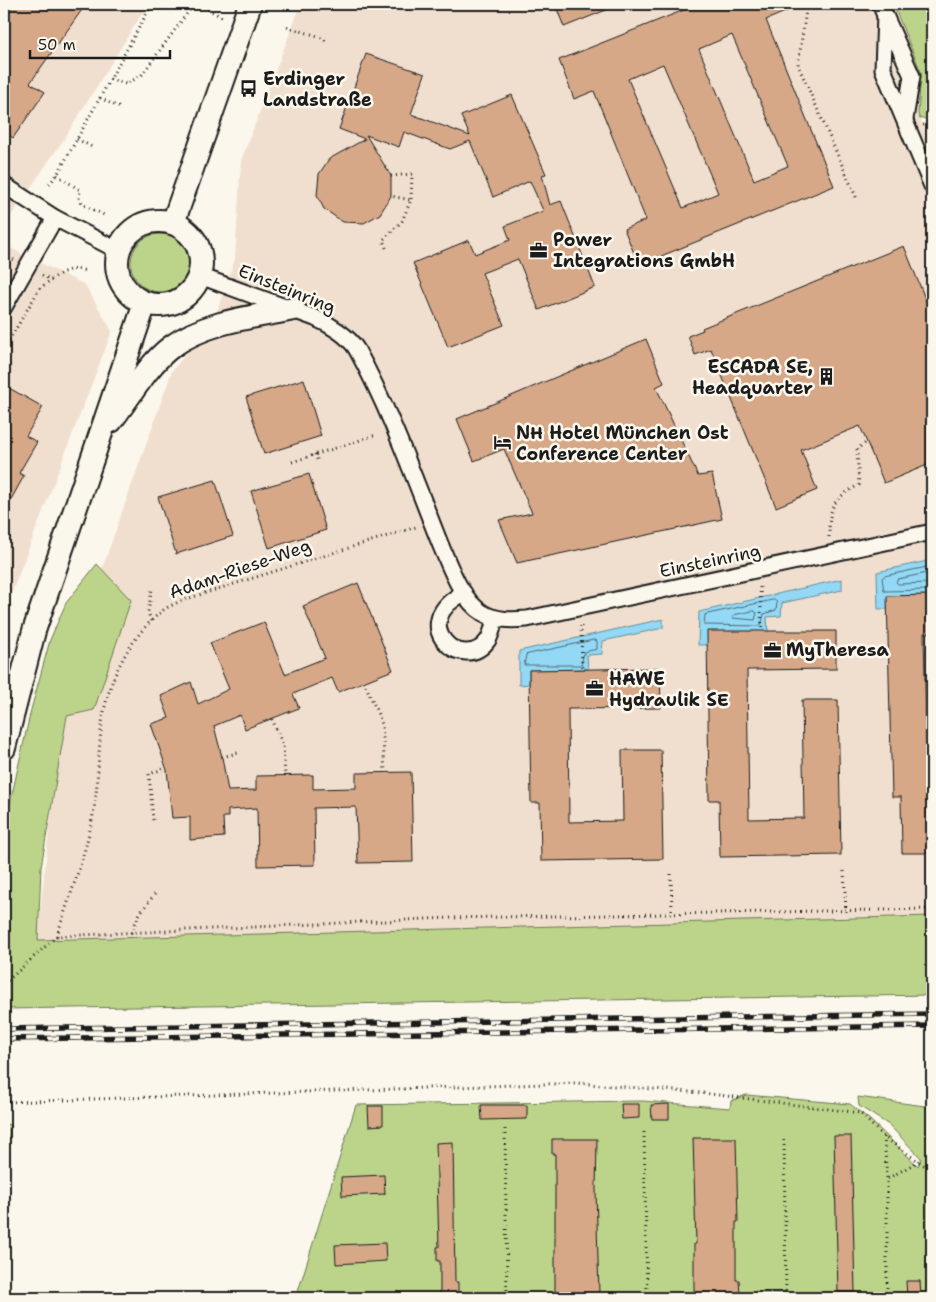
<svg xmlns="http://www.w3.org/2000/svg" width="936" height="1302" font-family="'Shantell Sans',sans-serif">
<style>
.built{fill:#f0dfce}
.green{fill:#bcd48a;stroke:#6c7853}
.water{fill:#93d9f5;stroke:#638d9e}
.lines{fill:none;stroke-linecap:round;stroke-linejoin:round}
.shore{stroke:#4c6873;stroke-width:1}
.building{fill:#d6a888;stroke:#1c1c1c;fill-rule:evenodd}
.street-casing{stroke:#1c1c1c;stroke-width:19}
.secondary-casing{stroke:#1c1c1c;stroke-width:26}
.path{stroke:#1c1c1c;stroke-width:3;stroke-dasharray:1 4;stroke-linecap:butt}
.street{stroke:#fbf7ec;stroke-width:15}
.secondary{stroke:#fbf7ec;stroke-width:22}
.rail-casing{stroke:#1c1c1c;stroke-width:5.5}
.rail{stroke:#fbf7ec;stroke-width:4;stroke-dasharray:11;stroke-linecap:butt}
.labels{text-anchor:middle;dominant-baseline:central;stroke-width:5;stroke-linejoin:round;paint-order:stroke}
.poi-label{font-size:18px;font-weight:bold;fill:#1c1c1c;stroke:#fbf7ec;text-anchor:start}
.street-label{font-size:18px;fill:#1c1c1c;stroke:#fbf7ec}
</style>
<rect width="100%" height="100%" fill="#fbf7ec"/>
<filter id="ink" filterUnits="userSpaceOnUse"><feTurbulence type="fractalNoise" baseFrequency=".02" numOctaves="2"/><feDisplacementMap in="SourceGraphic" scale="10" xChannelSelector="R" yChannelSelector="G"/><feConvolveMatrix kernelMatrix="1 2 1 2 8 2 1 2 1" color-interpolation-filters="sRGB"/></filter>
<g filter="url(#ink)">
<g class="built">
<polygon points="4,4 148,4 64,139 4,226"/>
<polygon points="301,4 893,4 921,72 918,114 932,148 932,916 37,941 66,671 172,371 214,320 235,259 241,161"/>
<polygon points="4,245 85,285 112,331 4,613"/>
</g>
<g class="green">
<polygon points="893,4 932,4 932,118 920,119 918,114 921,72"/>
<circle cx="160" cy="263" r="29"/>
<polygon points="97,564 131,600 94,710 67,716 41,867 38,940 932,916 932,995 4,1009 4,832 6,821 31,710 50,640 66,603"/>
<polygon points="746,1095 850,1104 870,1120 918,1166 921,1158 889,1125 859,1106 858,1097 932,1107 932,1298 296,1298 356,1105 642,1101 730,1108 731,1101"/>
<polygon points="4,1123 10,1125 4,1196"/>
</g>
<g class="water">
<polygon points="932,560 932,595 888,596 888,609 878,609 877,572"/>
<polygon points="842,579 842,590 782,603 781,616 767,617 768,631 707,645 698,645 699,612"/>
<polygon points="663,619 663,628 603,641 602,654 587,655 588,669 529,670 529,684 519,685 519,651"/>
</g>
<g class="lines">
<g class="shore">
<polyline points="932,566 884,576 882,578 884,591 932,590"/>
<polyline points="932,572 898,579 896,582 898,584 932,583"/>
<polygon points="774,600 777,602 776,610 764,614 761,626 704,625 705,615"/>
<polygon points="754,611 757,613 755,620 732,618 734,615"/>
<polygon points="594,640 597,641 597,649 584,652 581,665 524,665 526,655"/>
</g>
</g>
<g class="building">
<polygon points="4,4 86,4 30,83 45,92 13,138 4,131"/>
<polygon points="555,4 621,4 564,27"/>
<path d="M699,4H804L766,20L834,186L639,265L624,229L646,220L594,91L574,99L559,60ZM732,35L788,166L754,180L699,49ZM663,64L718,193L683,208L628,79Z"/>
<polygon points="366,54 425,74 411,114 470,136 461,116 512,95 546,174 542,175 550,205 561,201 595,287 539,310 518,259 482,273 504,325 448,347 413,263 469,240 475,254 510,240 505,226 543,211 542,208 530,181 493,197 470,141 450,149 404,132 399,147 366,135 391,176 391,196 380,214 364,223 343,222 324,209 317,195 319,174 329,159 365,139 339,129"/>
<polygon points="904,246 932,316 932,463 884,483 860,426 801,450 817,490 776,507 711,349 695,355 688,336 703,330 702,328"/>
<polygon points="646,339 664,383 656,387 698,476 712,474 722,519 517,563 499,520 532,513 504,449 474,461 457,419"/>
<polygon points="304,379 321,436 264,454 246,397"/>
<polygon points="9,388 43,407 26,436 37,442 19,473 24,476 4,512 4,398"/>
<polygon points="309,474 326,530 269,548 251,491"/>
<polygon points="215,480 233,536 176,554 158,497"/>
<polygon points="358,583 393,670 338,692 332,678 293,694 299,708 245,729 240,715 214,726 222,757 228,791 256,790 256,776 313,775 313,789 356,788 356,773 411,772 413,862 358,863 356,807 314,808 315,865 258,866 257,808 228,810 228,817 223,817 224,837 190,840 190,817 172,818 167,770 151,724 169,718 161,696 191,682 198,704 229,689 210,643 264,622 285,674 325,658 303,606"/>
<polygon points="932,595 932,633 924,633 928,816 932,816 932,853 902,853 901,797 892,797 887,596"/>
<polygon points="707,631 836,631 836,669 747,670 749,819 804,818 802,700 838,700 841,855 720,857 719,800 709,800"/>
<polygon points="660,668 661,708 568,709 569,822 623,821 622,750 661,750 663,859 541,861 540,803 531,803 529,670"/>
<polygon points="621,1104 639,1104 639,1118 622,1119"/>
<polygon points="669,1104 669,1119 652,1119 651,1105"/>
<polygon points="481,1105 527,1105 527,1119 482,1120"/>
<polygon points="368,1106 383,1106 383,1125 369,1126"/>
<polygon points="834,1136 851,1136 855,1292 838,1292"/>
<polygon points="693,1138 736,1138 738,1222 736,1222 736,1280 739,1280 740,1294 694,1295 694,1244 696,1244"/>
<polygon points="552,1139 597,1139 596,1189 599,1294 555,1295 555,1154 552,1154"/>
<polygon points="453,1142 455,1282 458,1282 458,1296 440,1296 440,1261 437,1261 437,1247 439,1247 436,1143"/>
<polygon points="384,1175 385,1194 342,1196 341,1177"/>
<polygon points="385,1243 386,1261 336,1264 335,1245"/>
<polygon points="906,1281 920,1281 921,1298 907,1298"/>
</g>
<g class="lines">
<defs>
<g id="street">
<polyline points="880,4 912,76 905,119"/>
<polyline points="885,15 883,69 932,186"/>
<polyline points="4,185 55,218 119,251"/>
<path d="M200,276L315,318C329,324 349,336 357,350C391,412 415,481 441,546C450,567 462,601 483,613C496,621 513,620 527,619L932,532"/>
<polyline points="4,307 55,218"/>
<path d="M464,593C405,623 463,676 488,640C492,634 493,626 495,618"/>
</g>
<g id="secondary">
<circle cx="159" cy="263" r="42"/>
<polyline points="173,223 250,4"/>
<path d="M111,421C129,398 148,364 171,347C206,321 254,317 294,309"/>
<polyline points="4,748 34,631 145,303"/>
</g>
</defs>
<use href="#street" class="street-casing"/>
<use href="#secondary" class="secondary-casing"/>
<g class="path">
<polyline points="199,4 222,17"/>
<polyline points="807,4 798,65 857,199"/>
<polyline points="287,27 318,36 326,41"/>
<polyline points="110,79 126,84 141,76 194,4"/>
<polyline points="100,98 120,108"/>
<polyline points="923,125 932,125"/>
<polyline points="77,139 94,148"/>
<polyline points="57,175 80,190 79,199 84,205 104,215"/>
<polyline points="391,176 412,174 411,200"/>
<polyline points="49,184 57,175 152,4"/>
<polyline points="386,248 383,240 402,221 411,200 391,196"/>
<polyline points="4,255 14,260"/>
<path d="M42,275L51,280C63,271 71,267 86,271"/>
<polyline points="4,349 40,288 51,280"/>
<polyline points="315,454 318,462"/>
<polyline points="292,462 376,435"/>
<path d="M829,537C829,507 832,499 859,485L857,449L867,442"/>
<polyline points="760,587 762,631"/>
<polyline points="151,621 148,612 152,589"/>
<polyline points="581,626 582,670"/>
<polyline points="364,681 382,724 385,772"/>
<polyline points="272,719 283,745 285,776"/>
<polyline points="222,757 241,752"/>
<polyline points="153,820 149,774 166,768"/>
<polyline points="844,871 846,912"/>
<polyline points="671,874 672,912"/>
<polyline points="131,933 140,913 155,894"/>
<path d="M57,936C70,894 87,852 94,809C100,772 97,732 108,695C116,666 135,633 160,613C166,607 175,604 183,600L416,527"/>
<polyline points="4,984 57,936 449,918 932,909"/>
<polyline points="4,1102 576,1083 703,1093 860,1113 884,1137 932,1171"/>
<polyline points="505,1129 507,1298"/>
<polyline points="644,1132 647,1298"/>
<polyline points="884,1137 887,1179"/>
<polyline points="784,1140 786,1298"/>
<polyline points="887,1298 887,1179 919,1161"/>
</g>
<use href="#street" class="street"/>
<use href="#secondary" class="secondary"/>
<defs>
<g id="rail">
<polyline points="4,1029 932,1014"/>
<polyline points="4,1039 932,1026"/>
</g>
</defs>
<use href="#rail" class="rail-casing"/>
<use href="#rail" class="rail"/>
</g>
</g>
<defs>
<symbol id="bus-bare" viewBox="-9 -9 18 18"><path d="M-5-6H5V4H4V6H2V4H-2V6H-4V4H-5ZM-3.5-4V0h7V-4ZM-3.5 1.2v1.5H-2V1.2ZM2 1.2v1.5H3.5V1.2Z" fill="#1c1c1c" stroke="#fbf7ec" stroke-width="2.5" paint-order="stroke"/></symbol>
<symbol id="office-bare" viewBox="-9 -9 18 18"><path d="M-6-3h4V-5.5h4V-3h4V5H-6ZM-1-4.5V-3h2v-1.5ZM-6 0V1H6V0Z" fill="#1c1c1c" stroke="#fbf7ec" stroke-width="2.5" paint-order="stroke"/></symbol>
<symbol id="building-bare" viewBox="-9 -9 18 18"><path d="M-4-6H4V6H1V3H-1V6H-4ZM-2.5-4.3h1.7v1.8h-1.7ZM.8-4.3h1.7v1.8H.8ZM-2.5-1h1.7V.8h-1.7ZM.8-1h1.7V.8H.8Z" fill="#1c1c1c" stroke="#fbf7ec" stroke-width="2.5" paint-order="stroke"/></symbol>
<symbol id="hotel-bare" viewBox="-9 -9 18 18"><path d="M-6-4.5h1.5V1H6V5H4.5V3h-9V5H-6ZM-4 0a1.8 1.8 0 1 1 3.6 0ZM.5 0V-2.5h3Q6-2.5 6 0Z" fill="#1c1c1c" stroke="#fbf7ec" stroke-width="2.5" paint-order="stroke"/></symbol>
</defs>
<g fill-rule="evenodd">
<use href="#bus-bare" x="236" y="76" width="25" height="25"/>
<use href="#office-bare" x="526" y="238" width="25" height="25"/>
<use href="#building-bare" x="814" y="364" width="25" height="25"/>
<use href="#hotel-bare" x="490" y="430" width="25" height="25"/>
<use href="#office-bare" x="760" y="638" width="25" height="25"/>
<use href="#office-bare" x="582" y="676" width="25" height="25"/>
</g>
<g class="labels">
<g class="poi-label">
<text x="263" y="79">Erdinger<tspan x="263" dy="21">Landstraße</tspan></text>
<text x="553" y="240">Power<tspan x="553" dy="21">Integrations GmbH</tspan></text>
<text x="813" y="367" text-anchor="end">ESCADA SE,<tspan x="813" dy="21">Headquarter</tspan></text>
<text x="516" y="433">NH Hotel München Ost<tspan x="516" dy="21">Conference Center</tspan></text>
<text x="786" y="650">MyTheresa</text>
<text x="609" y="679">HAWE<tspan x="609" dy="21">Hydraulik SE</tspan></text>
</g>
<g class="street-label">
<text transform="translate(287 289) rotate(22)">Einsteinring</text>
<text transform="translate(710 561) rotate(-12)">Einsteinring</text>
<text transform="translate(240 569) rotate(-19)">Adam-Riese-Weg</text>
</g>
</g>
<rect width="936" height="1302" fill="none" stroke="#fbf7ec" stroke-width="20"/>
<rect x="10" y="10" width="916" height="1282" fill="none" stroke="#1c1c1c" stroke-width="2" filter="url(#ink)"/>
<path d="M30 50v8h140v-8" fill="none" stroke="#1c1c1c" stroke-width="2.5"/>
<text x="38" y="50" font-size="15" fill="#1c1c1c" stroke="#fbf7ec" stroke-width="4" paint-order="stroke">50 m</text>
</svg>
